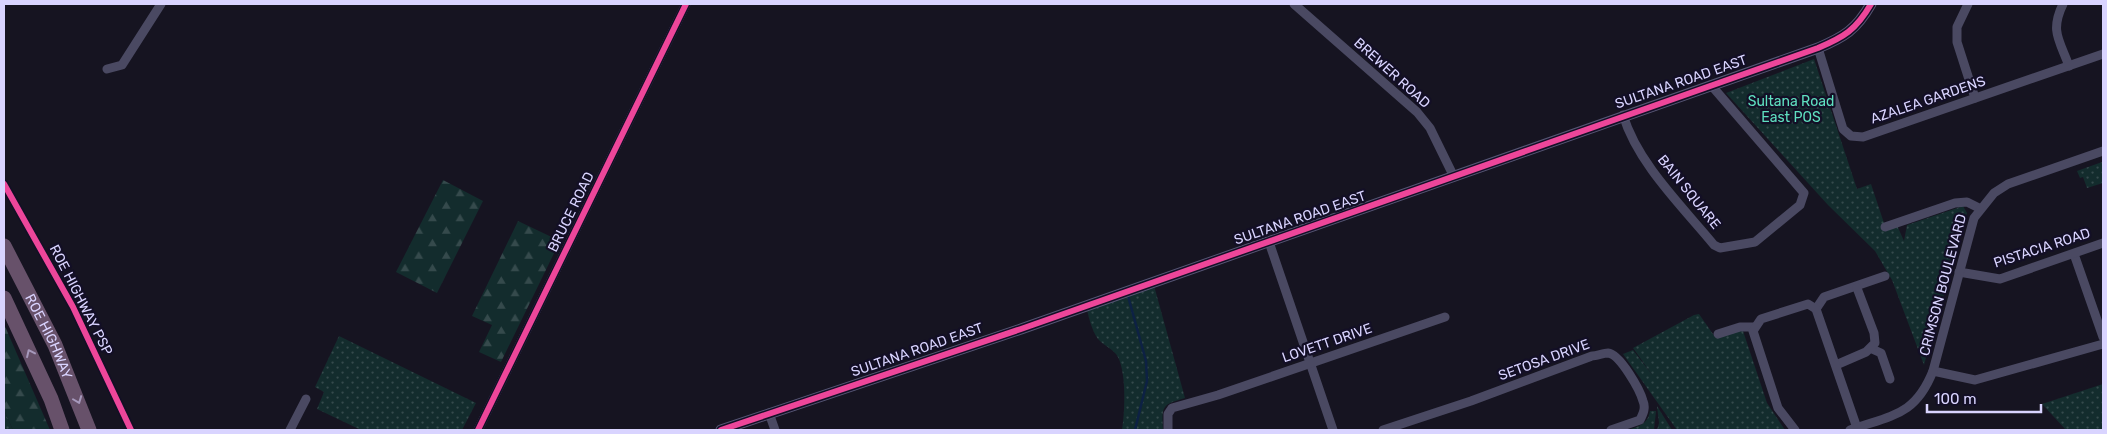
<svg xmlns="http://www.w3.org/2000/svg" width="2107" height="434" font-family="Rubik,sans-serif">
<style>
.grass{fill:url(#grass-dots)}
.forest{fill:url(#forest-firs)}
.lines{fill:none;stroke-linecap:round;stroke-linejoin:round}
.stream{stroke:#0d2144;stroke-width:2.5}
.street{stroke:#4a4962;stroke-width:9}
.secondary{stroke:#575674;stroke-width:11}
.highway{stroke:#67516a;stroke-width:15}
.cycleway-casing{stroke:#130f26;stroke-width:9}
.cycleway{stroke:#ed469a;stroke-width:6}
.oneway{stroke:#a699bc}
.labels{text-anchor:middle;dominant-baseline:central;stroke-width:4.5;stroke-linejoin:round;paint-order:stroke}
.street-label{font-size:14px;fill:#d9d4ff;stroke:#130f26}
.park-label{font-size:14px;fill:#5fe0c0;stroke:#130f26}
</style>
<defs>
<pattern id="grass-dots" width="8" height="8" patternUnits="userSpaceOnUse" patternTransform="scale(1.25)"><rect width="8" height="8" fill="#132c2d"/><path d="M2 2h.1M6 6h.1" fill="none" stroke="#354a4c" stroke-width="1.8" stroke-linecap="round"/></pattern>
<pattern id="forest-firs" width="22" height="20" patternUnits="userSpaceOnUse" patternTransform="scale(1.25)"><rect width="22" height="20" fill="#132c2d"/><path d="M5 1l3.5 6h-7zM16 11l3.5 6h-7z" fill="#354a4c"/></pattern>
</defs>
<rect width="100%" height="100%" fill="#161421"/>
<g class="grass">
<polygon points="1814,59 1857,189 1871,184 1885,226 1896,223 1904,241 1907,225 1963,206 1967,213 1924,365 1892,280 1875,251 1828,205 1726,93"/>
<polygon points="2102,162 2103,183 2087,188 2083,177 2080,178 2077,171"/>
<path d="M1153,282L1185,398C1161,405 1162,406 1163,430H1122C1125,413 1127,368 1116,354C1111,348 1103,345 1098,339C1091,329 1089,317 1086,306Z"/>
<polygon points="1699,314 1715,337 1740,327 1743,331 1767,403 1785,430 1677,430 1623,354 1633,350 1653,376 1633,348 1694,315"/>
<polygon points="339,336 476,403 462,430 361,430 317,409 324,392 315,387"/>
<polygon points="2103,384 2103,430 2066,430 2042,404"/>
<polygon points="1657,406 1672,430 1657,430 1659,423"/>
<polygon points="4,410 13,430 4,430"/>
<path d="M1650,411H1656L1654,430H1628C1639,426 1648,424 1650,411Z"/>
</g>
<g class="forest">
<polygon points="443,180 483,201 437,293 396,272"/>
<polygon points="518,221 560,241 501,362 479,352 492,325 472,316"/>
<polygon points="4,324 50,430 13,430 4,410"/>
</g>
<g class="lines">
<polyline class="stream" points="1128,296 1146,361 1147,381 1135,430"/>
<g class="street">
<polyline points="1294,4 1417,112 1430,128 1454,177"/>
<polyline points="1968,4 1957,27 1957,42 1975,98"/>
<path d="M2063,4C2050,31 2059,39 2069,66"/>
<polyline points="1818,48 1843,129 1851,136 1863,137 2103,54"/>
<polyline points="107,69 122,65 161,4"/>
<path d="M1623,115C1638,164 1682,206 1714,245L1720,248L1755,242L1800,205L1804,193L1711,85"/>
<polyline points="1885,227 1955,203 1967,202 1979,208"/>
<polyline points="1269,242 1333,430"/>
<polyline points="2074,254 2103,337"/>
<polyline points="1959,272 2000,279 2103,243"/>
<polyline points="1816,309 1824,297 1885,276"/>
<polyline points="1718,334 1740,327 1755,327"/>
<polyline points="1872,349 1881,353 1890,379"/>
<polyline points="1836,365 1866,352 1875,343 1874,333 1857,288"/>
<polyline points="1933,371 1975,380 2103,344"/>
<polyline points="769,413 775,430"/>
<polyline points="290,430 306,399"/>
<polyline points="478,430 686,4"/>
<polyline points="1168,430 1168,414 1172,408 1218,395 1445,317"/>
<path d="M1383,430L1471,401L1592,356C1597,356 1603,353 1608,353C1620,354 1640,390 1643,401C1646,408 1643,414 1640,420L1611,430"/>
<polyline points="1795,430 1778,408 1753,331 1761,319 1808,304 1816,309 1857,428"/>
<path d="M1850,430C1892,415 1915,416 1933,371L1974,218L1994,193L2008,184L2103,151"/>
</g>
<path class="secondary" d="M721,430L1021,329L1818,48C1844,37 1856,30 1871,4"/>
<g class="highway">
<path id="s1" d="M4,246L55,345L89,430"/>
<polyline points="4,298 51,399 62,430"/>
</g>
<defs>
<g id="cycleway">
<polyline points="4,184 73,307 131,430"/>
<polyline points="478,430 686,4"/>
<path d="M721,430L1021,329L1818,48C1844,37 1856,30 1871,4"/>
</g>
</defs>
<use href="#cycleway" class="cycleway-casing"/>
<use href="#cycleway" class="cycleway"/>
</g>
<defs><path id="oneway-chevron" d="M-2-3.5L2.5 0L-2 3.5" fill="none" stroke-width="1.6" stroke-linecap="round" stroke-linejoin="round" transform="scale(1.25)"/></defs>
<g class="oneway">
<use href="#oneway-chevron" transform="translate(30 353) rotate(-115)"/>
<use href="#oneway-chevron" transform="translate(78 400) rotate(69)"/>
</g>
<g class="labels">
<g class="street-label">
<text transform="translate(1392 73) rotate(42)">BREWER ROAD</text>
<text transform="translate(1681 82) rotate(-19)">SULTANA ROAD EAST</text>
<text transform="translate(1928 100) rotate(-19)">AZALEA GARDENS</text>
<text transform="translate(1689 192) rotate(51)">BAIN SQUARE</text>
<text transform="translate(571 212) rotate(-64)">BRUCE ROAD</text>
<text transform="translate(1300 218) rotate(-19)">SULTANA ROAD EAST</text>
<text transform="translate(2042 248) rotate(-18)">PISTACIA ROAD</text>
<text transform="translate(1943 285) rotate(-75)">CRIMSON BOULEVARD</text>
<text transform="translate(81 300) rotate(63)">ROE HIGHWAY PSP</text>
<text stroke="none"><textPath href="#s1" startOffset="101">ROE HIGHWAY</textPath></text>
<text transform="translate(1327 343) rotate(-19)">LOVETT DRIVE</text>
<text transform="translate(917 350) rotate(-19)">SULTANA ROAD EAST</text>
<text transform="translate(1544 360) rotate(-20)">SETOSA DRIVE</text>
</g>
<g class="park-label">
<text x="1791" y="101">Sultana Road<tspan x="1791" dy="16">East POS</tspan></text>
</g>
</g>
<rect width="2107" height="434" fill="none" stroke="#d9d4ff" stroke-width="10"/>
<path d="M1927 404v8h114v-8" fill="none" stroke="#d9d4ff" stroke-width="2.5"/>
<text x="1934" y="404" font-size="15" fill="#d9d4ff" stroke="#130f26" stroke-width="4" paint-order="stroke">100 m</text>
</svg>
